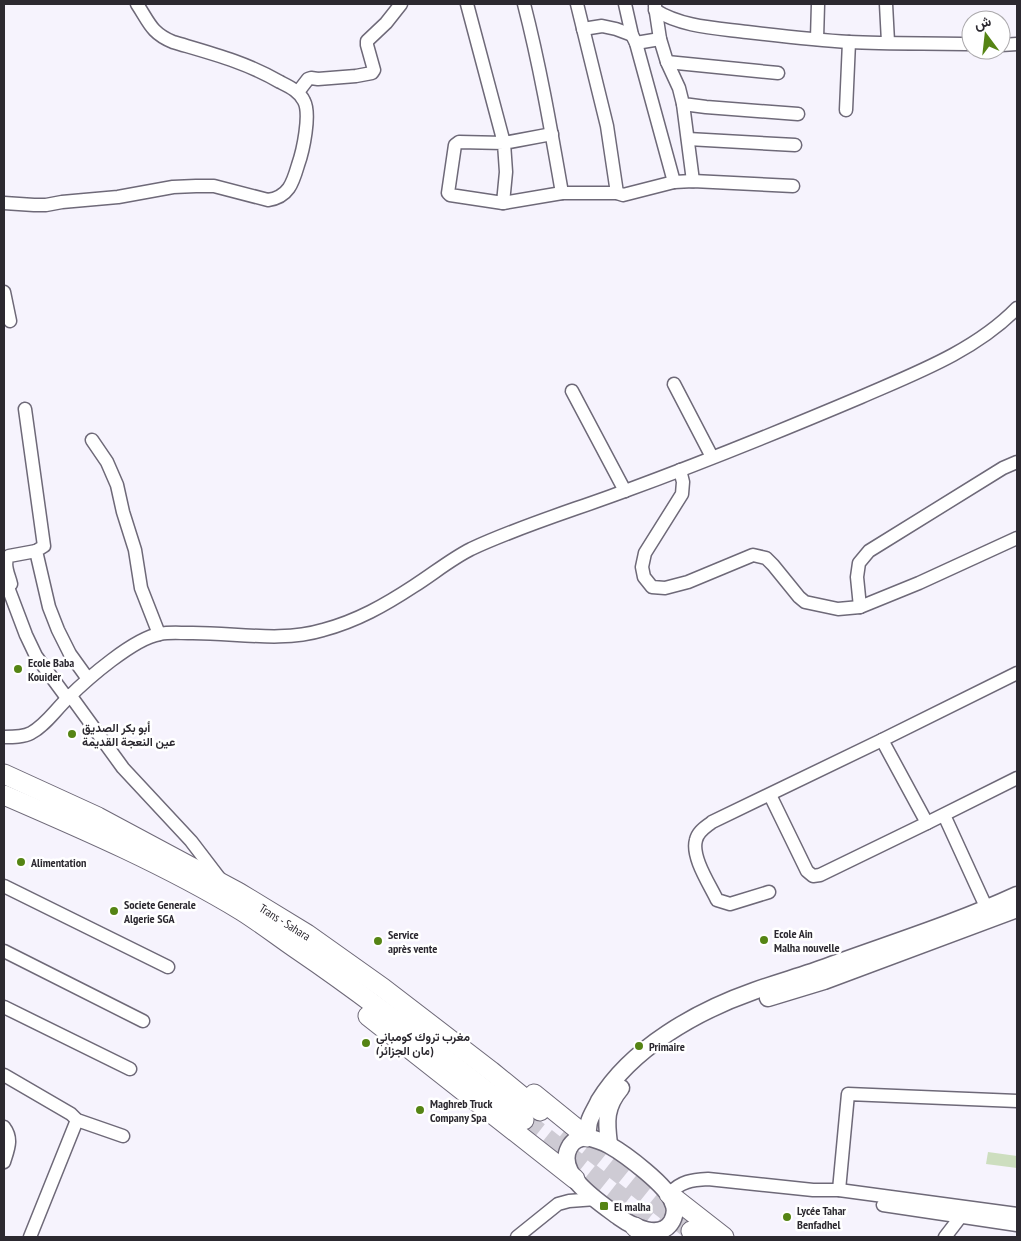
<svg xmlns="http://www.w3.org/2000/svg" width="1021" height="1241" font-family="'PT Sans Narrow',Vazirmatn,sans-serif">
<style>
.green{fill:#cddebf}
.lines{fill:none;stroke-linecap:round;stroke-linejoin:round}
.highway-tunnel{stroke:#cecbd4;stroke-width:19;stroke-dasharray:19 9;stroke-linecap:butt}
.minor-casing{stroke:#6e6978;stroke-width:15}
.major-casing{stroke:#6e6978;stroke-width:19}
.highway-casing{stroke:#6e6978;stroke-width:21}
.minor{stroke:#fff;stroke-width:12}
.major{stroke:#fff;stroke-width:16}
.highway{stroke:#fff;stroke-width:19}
.poi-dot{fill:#558414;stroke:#fff;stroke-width:2}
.labels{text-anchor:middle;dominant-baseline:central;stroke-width:5;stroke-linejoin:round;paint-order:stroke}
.poi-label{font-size:12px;font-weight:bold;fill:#2c2930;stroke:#fff;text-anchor:start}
.street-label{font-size:12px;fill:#2c2930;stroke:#fff}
</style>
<rect width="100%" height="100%" fill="#f6f3fd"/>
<polygon class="green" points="988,1152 1017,1156 1017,1168 986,1164"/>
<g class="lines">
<g class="highway-tunnel">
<polyline points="524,1120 672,1237"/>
<polyline points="565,1130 691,1231"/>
</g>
<defs>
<g id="minor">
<polyline points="467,4 504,143 506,172 503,203 450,195 448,193 455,145 459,142 504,143 552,134"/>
<path d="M524,4C540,66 551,130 562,193"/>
<polyline points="577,4 607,126 617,193"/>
<polyline points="625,4 632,35 636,43 674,182"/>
<polyline points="886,4 888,42"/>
<polyline points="655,6 660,39 667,62 679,88 683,104 706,107 798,114"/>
<path d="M655,10C682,27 716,28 747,32C781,36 815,40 849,42C890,44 930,43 971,44"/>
<polyline points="583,29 602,26 616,29 632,35"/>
<polyline points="817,39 818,4"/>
<polyline points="636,43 660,39"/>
<polyline points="1001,45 1017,44"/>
<polyline points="667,62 778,73"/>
<polyline points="298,92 308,79 311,78 318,79 356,76 372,73 374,70 367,45 367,41 386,23 401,4"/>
<polyline points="683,104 693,181"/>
<polyline points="846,110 849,42"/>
<polyline points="688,139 795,145"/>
<path d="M4,203L34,205H46L62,202L118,197L173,187L196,186H214L268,200C289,197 293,182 298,165C303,151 311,114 304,101C299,91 290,87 280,82C246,62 210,53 173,42C151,33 149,22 137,4"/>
<polyline points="503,203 562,193 617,193 623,195 674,182 693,181 793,186"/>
<polyline points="4,292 10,321"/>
<polyline points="674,384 712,457"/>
<polyline points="572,391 625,491"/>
<polyline points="25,409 44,546 36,551 49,607 58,630 70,654 88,679"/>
<polyline points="92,440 107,462 117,485 123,512 135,550 141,588 159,634"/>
<polyline points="680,470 683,482 682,494 645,553 642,567 644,577 652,587 665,588 688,582 753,555 766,558 773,565 799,597 805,602 838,609 860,607 919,583 1017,538"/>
<polyline points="4,577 26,635 36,656 67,698"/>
<path d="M11,584C9,575 2,563 9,556L36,551"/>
<polyline points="860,607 857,577 859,563 869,551 1003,468 1017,462"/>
<polyline points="70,695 123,768 191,841 220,879"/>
<path d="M4,737C13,737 24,737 31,733C46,725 56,709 68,698C87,679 134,638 160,634C169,632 179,633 188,633C233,632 280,643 323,630C357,621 385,605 414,586C433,574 451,559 471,549C520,526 574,510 625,491C704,462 783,430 861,397C916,373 975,351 1017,308"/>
<polyline points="882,740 927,823"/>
<polyline points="770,795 807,871 813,876 820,875 927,823 1017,778"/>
<polyline points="944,815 987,909"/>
<polyline points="4,886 168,967"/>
<path d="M769,892L730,904L717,900C710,885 691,857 696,840C698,831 706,827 712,822L882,740L1017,673"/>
<polyline points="4,951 143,1021"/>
<polyline points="4,1007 130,1069"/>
<polyline points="4,1075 71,1114 77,1120 123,1136"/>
<path d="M4,1127C13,1139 8,1149 4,1162"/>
<polyline points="839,1190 848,1094 1017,1101"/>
<path d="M669,1194C681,1181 692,1180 708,1179L813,1190H839L1017,1214"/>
<polyline points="883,1205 1017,1225"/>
<polyline points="30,1237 77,1120"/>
<polyline points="517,1237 558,1204 569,1201 596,1199"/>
<polyline points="945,1237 965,1211"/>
</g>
<g id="major">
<polyline points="768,998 824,981 1017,909"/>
<path d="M587,1137C588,1132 588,1126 589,1122C591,1115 596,1108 599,1101C631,1048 697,1011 754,991C779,982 805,975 829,966C892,943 956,923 1017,895"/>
<path d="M587,1137C595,1139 602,1141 609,1145C625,1154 668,1186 673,1203C676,1209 675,1215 672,1221C661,1241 633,1227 619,1217C602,1204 555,1175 569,1148C573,1140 579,1138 587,1137Z"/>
<path d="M609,1144C606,1121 605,1107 621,1088"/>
</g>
<g id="highway">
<polyline points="4,774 98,817 238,892 307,934 383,988 491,1071 540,1111"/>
<path d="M4,795C85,830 166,865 242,911C261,923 279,937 298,950C376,1003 450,1063 524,1120"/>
<polyline points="368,1016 575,1179"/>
<polyline points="534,1094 587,1137"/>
<polyline points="669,1194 724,1237"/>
<polyline points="635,1227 648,1237"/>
<polyline points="691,1231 699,1237"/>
</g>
</defs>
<use href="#minor" class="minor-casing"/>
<use href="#major" class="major-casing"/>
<use href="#highway" class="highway-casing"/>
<use href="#minor" class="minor"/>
<use href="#major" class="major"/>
<use href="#highway" class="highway"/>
</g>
<g class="poi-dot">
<circle cx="18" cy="669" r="5"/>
<circle cx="72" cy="734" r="5"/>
<circle cx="21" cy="862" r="5"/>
<circle cx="114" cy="911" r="5"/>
<circle cx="764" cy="940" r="5"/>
<circle cx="378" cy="941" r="5"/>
<circle cx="366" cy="1043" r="5"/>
<circle cx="639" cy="1046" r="5"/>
<circle cx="420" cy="1110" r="5"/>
<rect x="599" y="1201" width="10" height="10" rx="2.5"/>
<circle cx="787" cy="1217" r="5"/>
</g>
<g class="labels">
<g class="poi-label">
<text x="28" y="662">Ecole Baba<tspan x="28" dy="14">Kouider</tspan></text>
<text x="82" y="727">أبو بكر الصديق<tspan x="82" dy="14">عين النعجة القديمة</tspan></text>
<text x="31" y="862">Alimentation</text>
<text x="124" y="904">Societe Generale<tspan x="124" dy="14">Algerie SGA</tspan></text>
<text x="774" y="933">Ecole Ain<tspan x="774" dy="14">Malha nouvelle</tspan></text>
<text x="388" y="934">Service<tspan x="388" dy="14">après vente</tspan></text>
<text x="376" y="1036">مغرب تروك كومباني<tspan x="376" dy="14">(مان الجزائر)</tspan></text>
<text x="649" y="1046">Primaire</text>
<text x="430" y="1103">Maghreb Truck<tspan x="430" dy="14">Company Spa</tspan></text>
<text x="614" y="1206">El malha</text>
<text x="797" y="1210">Lycée Tahar<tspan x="797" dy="14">Benfadhel</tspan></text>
</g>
<g class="street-label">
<text transform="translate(285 922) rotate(32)">Trans - Sahara</text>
</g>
</g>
<rect width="1021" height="1241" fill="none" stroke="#2c2930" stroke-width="10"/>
<g transform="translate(986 35) rotate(345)"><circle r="24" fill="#ffffff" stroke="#aba9ac"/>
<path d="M0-4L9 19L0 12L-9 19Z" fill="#558414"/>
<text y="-8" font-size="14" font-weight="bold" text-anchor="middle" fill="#2c2930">ش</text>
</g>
</svg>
